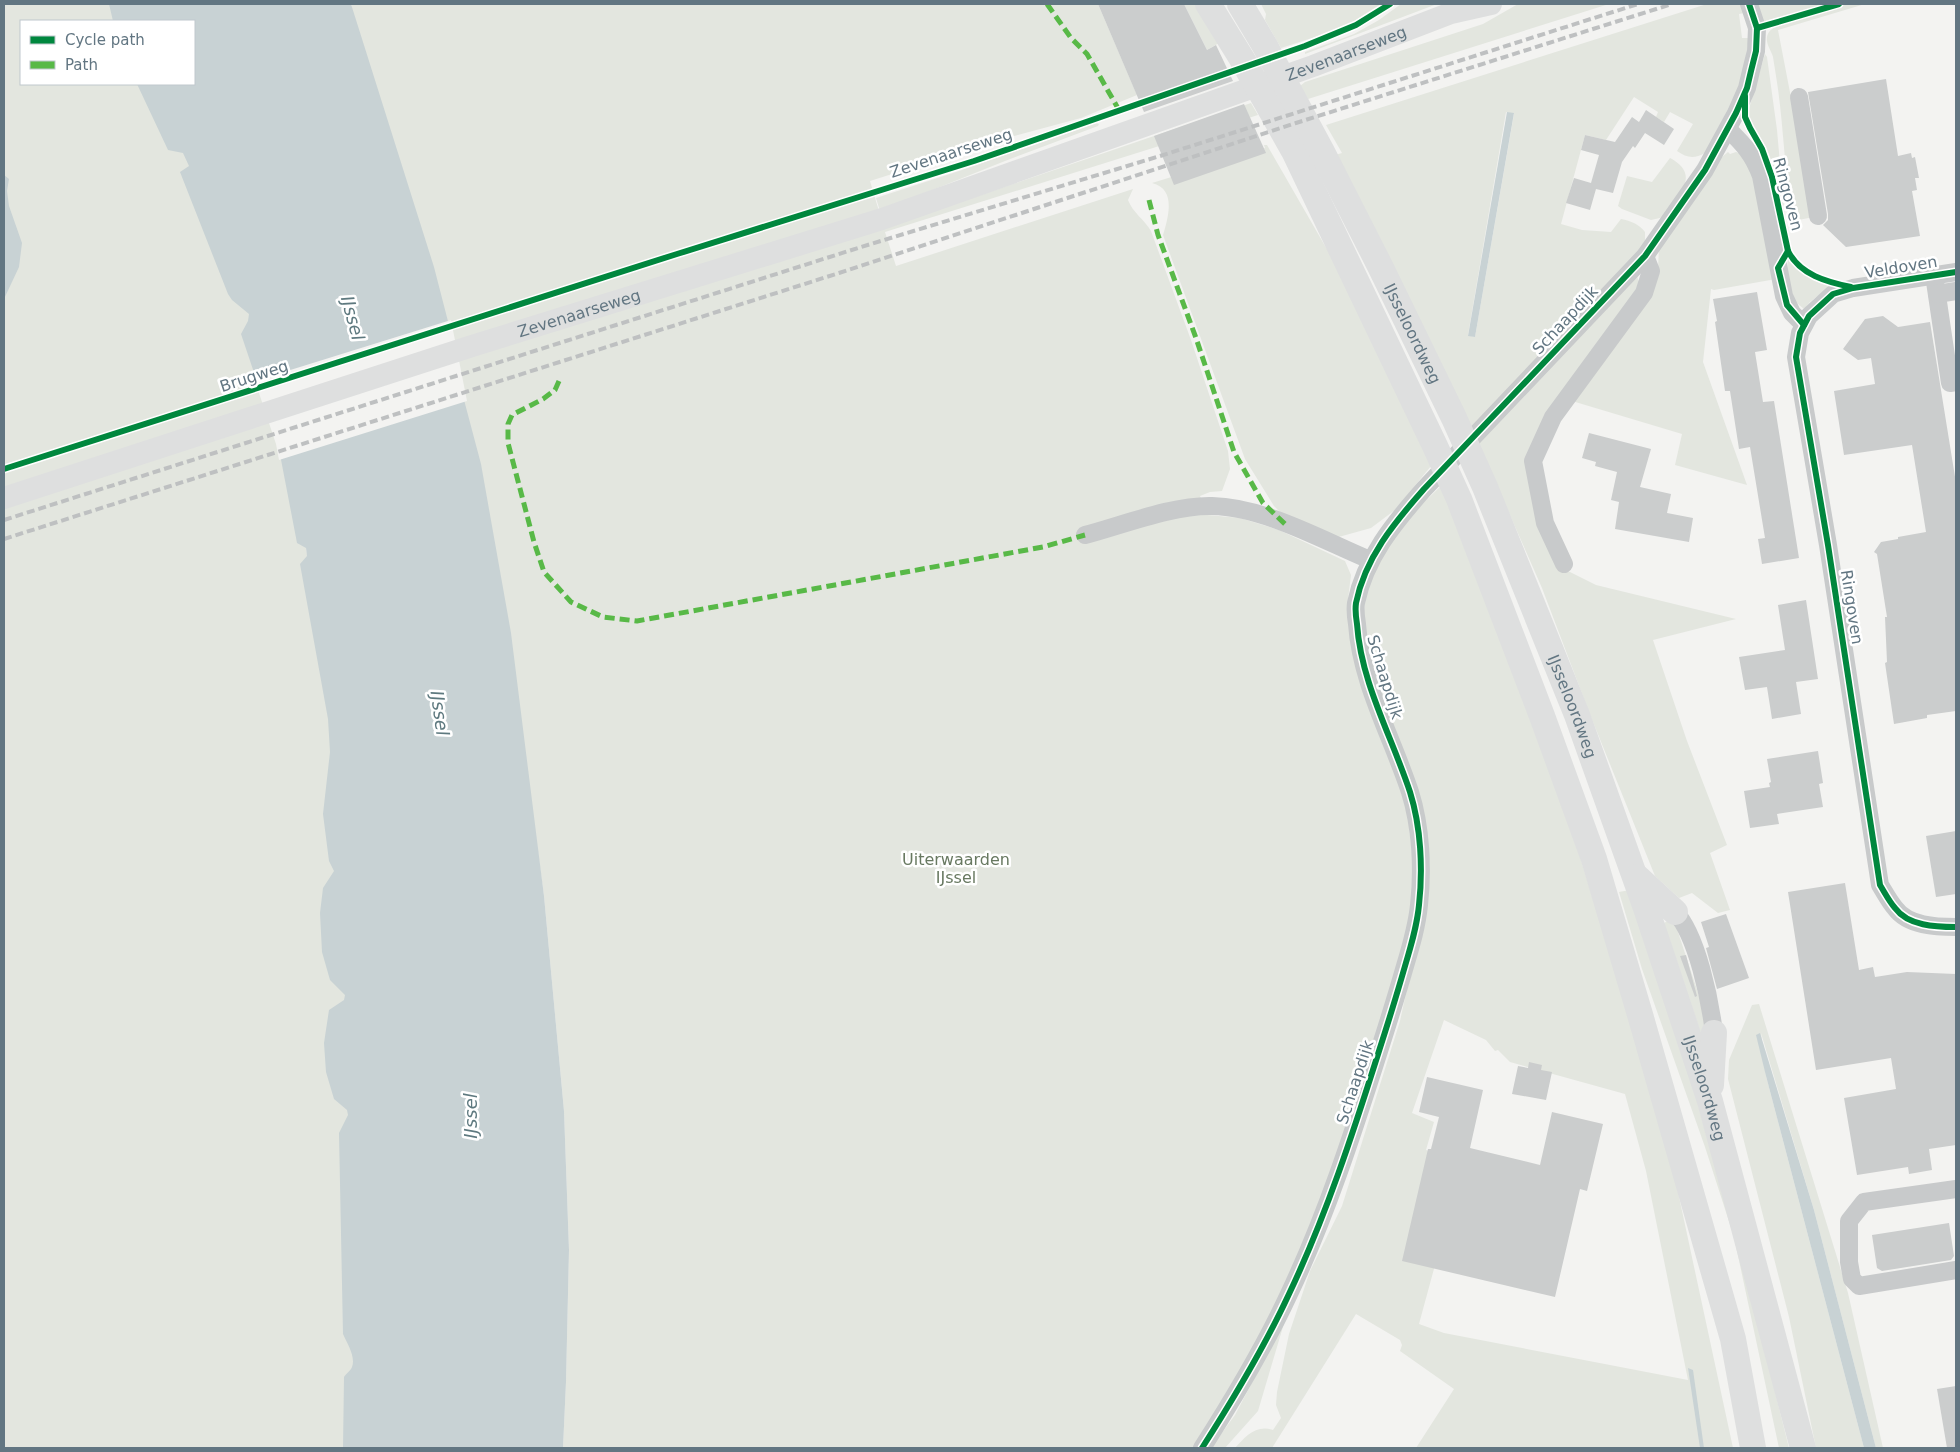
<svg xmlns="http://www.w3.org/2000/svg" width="1960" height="1452" font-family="'DejaVu Sans',sans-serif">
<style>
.green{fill:#e3e6df;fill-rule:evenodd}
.water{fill:#c8d2d4}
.pier{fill:#f3f3f1}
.building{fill:#cbcdcd}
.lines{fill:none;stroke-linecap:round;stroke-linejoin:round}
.minor{stroke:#c8cacb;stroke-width:18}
.major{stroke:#dedfdf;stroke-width:22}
.highway{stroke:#dedfdf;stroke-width:26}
.rail{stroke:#bec0c1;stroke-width:4;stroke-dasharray:8 4;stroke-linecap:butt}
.quiet{stroke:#58b947;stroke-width:5;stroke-dasharray:10 5;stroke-linecap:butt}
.cycleway-casing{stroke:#fff;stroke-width:9}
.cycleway{stroke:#00873e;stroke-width:6}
.labels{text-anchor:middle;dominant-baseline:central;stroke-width:5;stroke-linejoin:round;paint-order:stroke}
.street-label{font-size:16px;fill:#627682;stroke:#fff}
.park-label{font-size:16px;fill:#687961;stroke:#fff}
.water-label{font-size:18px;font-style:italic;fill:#5e797f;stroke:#fff}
</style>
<rect width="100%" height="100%" fill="#f3f3f1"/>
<g class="green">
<polygon points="4,4 147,4 154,21 21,21 21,84 177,84 251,315 255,372 278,444 306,548 332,715 337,854 356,985 360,1342 352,1448 4,1448"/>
<path d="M351,4H1098L1137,95L1081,118L1003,139L870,181L884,228L1251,103L1258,115L885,232L896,266L1133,189L1128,200C1133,213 1144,219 1151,231L1191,340L1228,451L1230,469L1222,491L1210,492L1200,496L1208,515L1240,518L1279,530L1345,561L1351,575L1347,607L1408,816L1414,873L1410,915L1401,956L1329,1184L1261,1337L1194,1448H563L566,1382L569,1250L564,1111L544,896L531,801Z"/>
<polygon points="1184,4 1195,4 1219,43 1207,50"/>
<polygon points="1261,4 1381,4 1343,28 1281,48 1265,20 1266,14"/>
<polygon points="1401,4 1437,4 1305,54 1305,52 1354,34 1379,20"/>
<polygon points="1518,4 1609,4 1308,99 1300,86 1305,82 1483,24"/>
<path d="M1707,4H1741L1744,13L1739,14L1742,38H1749L1744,68L1737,92L1705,153C1694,159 1687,158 1677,151L1693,124L1670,112L1664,122L1656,117L1658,112L1634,97L1606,140L1585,135L1561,224L1582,230L1611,232L1621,219C1631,221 1639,224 1645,232V241L1641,248L1471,432L1335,155L1342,153L1326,125ZM1506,112L1514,114L1475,337L1468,335Z"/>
<polygon points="1754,4 1828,4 1764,22"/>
<path d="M1848,4H1865L1778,30L1814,217L1793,221C1784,173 1784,124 1776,76C1775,70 1774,63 1773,57C1771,49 1763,41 1769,32C1775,22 1833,8 1848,4Z"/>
<path d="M1765,54L1767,57L1777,130L1785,220C1780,195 1776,170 1766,147C1760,134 1748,128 1748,112Z"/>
<polygon points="1096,123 1099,124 1098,126 1005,161 880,211 876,198 959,171"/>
<path d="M1264,145H1267L1336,265L1431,466L1395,510L1371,528L1335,538L1289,521L1274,506L1245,459L1163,235C1168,218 1177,189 1152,183L1265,148Z"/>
<polygon points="1728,152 1730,154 1736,152 1742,154 1756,179 1776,279 1714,290 1711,289 1703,362 1747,485 1675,465 1682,434 1572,401 1658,270 1659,246 1722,157"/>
<path d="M1670,158C1702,175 1678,196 1664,217L1651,220L1622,209L1618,206L1627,176L1652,182Z"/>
<path d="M1788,258H1790C1800,273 1814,280 1831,285L1810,302L1804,309L1791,298L1787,270Z"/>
<polygon points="1637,276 1639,282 1635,293 1530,447 1562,568 1596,585 1736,619 1653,640 1687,741 1727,845 1710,853 1730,910 1718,913 1692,893 1679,898 1655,876 1589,712 1542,588 1491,472 1476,446"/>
<path d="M1444,483L1547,749L1667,1141L1733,1448H1416L1454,1389L1400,1351L1402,1345L1400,1340L1356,1314L1272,1448H1235C1245,1437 1256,1424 1273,1430L1281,1418L1276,1405L1277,1392L1289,1334L1310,1271L1342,1206L1400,1021L1405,998L1425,923L1430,864L1423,815L1398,738L1370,661L1365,636L1364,610L1368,586L1380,554L1410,516ZM1444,1020L1486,1040L1495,1051L1498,1050L1510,1062L1625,1094L1646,1171L1688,1380L1444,1333L1419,1324L1463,1162L1426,1150L1434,1122L1412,1113Z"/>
<polygon points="1630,890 1679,1034 1766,1356 1789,1448 1779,1448 1734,1237 1705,1147 1642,969 1619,892"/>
<polygon points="1670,920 1677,929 1707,1020 1704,1043 1664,923"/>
<polygon points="1759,1004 1848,1293 1883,1448 1876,1448 1814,1210 1761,1033 1766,1076 1864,1448 1816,1448 1789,1317 1728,1079 1729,1060 1752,1005"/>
<polygon points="1285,1320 1258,1411 1225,1448 1211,1448 1235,1415"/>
</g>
<g class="water">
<path d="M109,4H351L434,267L451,333L459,381L481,464L511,633L544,896L564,1111L569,1250L566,1382L563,1448H343L344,1377C346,1374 351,1370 352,1367C356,1357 347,1343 343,1334L339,1133L348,1115L347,1110L334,1099L326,1072L324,1043L329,1010L344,1000L345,995L330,980L322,952L320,913L323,888L334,871L329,861L323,814L330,752L328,719L300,564L307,556L306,548L297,543L278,444L241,334L248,321L249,314L232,300L228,294L180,172L189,166L183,153L168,150L137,84H194V21H113Z"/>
<polygon points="1507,112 1514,113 1475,337 1468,336"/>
<polygon points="4,175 9,179 7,191 9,206 22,243 19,267 4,299"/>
<polygon points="1760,1033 1814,1210 1876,1448 1864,1448 1766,1076 1756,1035"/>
<polygon points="1688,1368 1693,1370 1704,1448 1700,1448"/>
</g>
<polygon class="pier" points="451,320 467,401 279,460 276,444 255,381"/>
<g class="building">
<polygon points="1098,4 1184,4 1207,50 1216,45 1233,81 1144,112"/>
<polygon points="1886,79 1898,156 1911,153 1912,158 1915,157 1919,178 1915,178 1917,190 1912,191 1920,236 1846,247 1823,225 1828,220 1828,214 1808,92"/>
<polygon points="1244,104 1266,153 1174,185 1154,136"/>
<polygon points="1646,110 1674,129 1664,145 1645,133 1635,148 1633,146 1622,162 1613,193 1596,189 1590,210 1566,203 1574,178 1591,183 1599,155 1581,150 1585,135 1615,142 1632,117 1639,122"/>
<polygon points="1757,292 1767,350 1755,352 1763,402 1774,401 1799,558 1762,564 1758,539 1765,538 1750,447 1739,449 1730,391 1725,391 1715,322 1717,321 1713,299"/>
<polygon points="1883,316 1898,327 1930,322 1956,483 1956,711 1927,715 1927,718 1894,724 1885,663 1887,662 1885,617 1887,617 1877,554 1874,552 1881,542 1898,539 1898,537 1926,532 1912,445 1844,455 1834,391 1875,384 1871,358 1858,360 1843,349 1865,319"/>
<polygon points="1589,433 1651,449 1640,487 1671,494 1667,513 1693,518 1689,542 1615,529 1619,502 1611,500 1617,472 1595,466 1596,462 1582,458"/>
<polygon points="1806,600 1818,679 1796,682 1801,714 1772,719 1767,687 1745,690 1739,657 1785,650 1778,605"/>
<polygon points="1818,751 1823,783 1819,784 1823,807 1777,814 1779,824 1750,828 1744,791 1770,787 1769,783 1771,782 1767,759"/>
<polygon points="1956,831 1956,894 1936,897 1926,836"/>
<polygon points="1845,883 1859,970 1873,967 1875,977 1907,972 1956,974 1956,1145 1929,1149 1932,1170 1909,1174 1908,1167 1857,1175 1844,1098 1896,1089 1891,1058 1816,1070 1788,892"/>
<polygon points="1726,914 1749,978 1717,989 1706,948 1709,947 1701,922"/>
<polygon points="1686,955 1697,996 1695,997 1680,956"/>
<polygon points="1529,1062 1542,1065 1541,1070 1552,1072 1546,1100 1512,1094 1518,1066 1528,1068"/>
<polygon points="1427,1077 1483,1090 1470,1148 1540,1165 1552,1112 1603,1124 1587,1191 1580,1189 1555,1297 1402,1261 1428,1149 1431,1149 1439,1117 1419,1112"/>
<polygon points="1949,1223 1954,1256 1951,1260 1882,1271 1877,1268 1872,1235"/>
<polygon points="1956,1386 1956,1448 1947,1448 1937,1389"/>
</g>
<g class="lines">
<g class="minor">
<polyline points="1799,97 1818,216"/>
<path d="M1728,129C1744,145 1753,154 1761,176L1784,296L1792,313L1804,325"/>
<path d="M1956,272L1853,288L1833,294L1809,316L1800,333L1796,357L1828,545L1880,885C1885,893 1889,901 1895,908C1908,926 1936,927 1956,927"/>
<polyline points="1934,275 1950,383 1956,382"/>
<polyline points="1937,294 1956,291"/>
<path d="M1085,535C1123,525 1173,505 1212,506C1264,507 1322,540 1370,560"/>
<polyline points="1564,564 1545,523 1533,461 1553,417 1644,293 1651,271 1645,256"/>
<path d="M1675,912C1697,935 1710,1000 1714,1033"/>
<polyline points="1956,1189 1864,1202 1849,1221 1849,1262 1852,1279 1859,1286 1956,1270"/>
<path d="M1202,1448C1234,1398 1264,1348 1289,1294C1326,1216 1353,1133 1379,1051C1388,1023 1397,994 1405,966C1411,946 1417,926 1419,905C1423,869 1421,827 1410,792C1392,737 1361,683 1357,624C1356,618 1355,610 1356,603C1365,558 1394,523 1424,489L1645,256L1705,170L1736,113L1747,88L1751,71L1756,51L1757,28L1749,4"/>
</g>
<path class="major" id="s1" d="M4,498L472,346L882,219L1313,66L1451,13L1491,4"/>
<g class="highway">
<polyline points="1208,4 1242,59 1294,151 1435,446 1459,499 1542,716 1594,859 1641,1018 1733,1339 1753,1448"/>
<path id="s2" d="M1240,4L1265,46L1322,152L1380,266L1454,418L1485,487L1577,715L1647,911L1710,1101L1803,1448"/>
<polyline points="1637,877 1675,912"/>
<polyline points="1711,1085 1714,1033"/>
</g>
<g class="rail">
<polyline points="4,520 861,247 1160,156 1638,4"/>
<polyline points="4,539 839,273 1296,123 1672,4"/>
</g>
<g class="quiet">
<polyline points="1047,4 1071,38 1087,54 1119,110"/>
<polyline points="1149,200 1158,235 1196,338 1234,452 1263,503 1286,525"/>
<polyline points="559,381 555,390 543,399 512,415 508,424 508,443 534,542 544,572 571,602 603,617 637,621 1043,547 1085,535"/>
</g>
<defs>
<g id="cycleway">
<polyline points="1757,28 1839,4"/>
<path d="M1745,96V117L1750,128L1762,149L1772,177L1788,251C1800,275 1827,282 1851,287"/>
<polyline points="1788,251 1778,268 1787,305 1804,325"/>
<path d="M1956,272L1853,288L1833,294L1809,316L1800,333L1796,357L1828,545L1880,885C1885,893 1889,901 1895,908C1908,926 1936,927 1956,927"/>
<polyline points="4,469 677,254 974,161 1305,46 1356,25 1390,4"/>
<path d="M1202,1448C1234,1398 1264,1348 1289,1294C1326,1216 1353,1133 1379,1051C1388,1023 1397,994 1405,966C1411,946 1417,926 1419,905C1423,869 1421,827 1410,792C1392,737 1361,683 1357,624C1356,618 1355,610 1356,603C1365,558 1394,523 1424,489L1645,256L1705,170L1736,113L1747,88L1751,71L1756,51L1757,28L1749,4"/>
</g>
</defs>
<use href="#cycleway" class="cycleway-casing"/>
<use href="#cycleway" class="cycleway"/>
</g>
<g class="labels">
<g class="street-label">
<text stroke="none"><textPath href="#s1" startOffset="1414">Zevenaarseweg</textPath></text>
<text transform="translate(951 153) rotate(-18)">Zevenaarseweg</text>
<text transform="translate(1788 194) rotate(75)">Ringoven</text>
<text transform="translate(1901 267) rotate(-9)">Veldoven</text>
<text stroke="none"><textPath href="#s1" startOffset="604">Zevenaarseweg</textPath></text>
<text transform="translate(1565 320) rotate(-47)">Schaapdijk</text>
<text stroke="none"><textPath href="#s2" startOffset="372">IJsseloordweg</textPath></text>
<text transform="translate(254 376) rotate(-18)">Brugweg</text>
<text transform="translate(1852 607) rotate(81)">Ringoven</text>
<text transform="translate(1385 677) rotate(73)">Schaapdijk</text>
<text stroke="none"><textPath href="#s2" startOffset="778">IJsseloordweg</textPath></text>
<text transform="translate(1355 1082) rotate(-72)">Schaapdijk</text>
<text stroke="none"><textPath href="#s2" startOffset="1182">IJsseloordweg</textPath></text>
</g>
<g class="park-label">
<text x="956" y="859">Uiterwaarden<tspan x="956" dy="18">IJssel</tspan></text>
</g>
<g class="water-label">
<text transform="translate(353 318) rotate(75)">IJssel</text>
<text transform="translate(440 713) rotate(82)">IJssel</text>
<text transform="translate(470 1116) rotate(-90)">IJssel</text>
</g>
</g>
<rect width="1960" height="1452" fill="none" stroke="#627682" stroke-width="10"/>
<rect x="20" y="20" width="175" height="65" fill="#ffffff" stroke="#c0c8cd"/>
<rect x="30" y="36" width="25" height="8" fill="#00873e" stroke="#c0c8cd"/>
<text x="65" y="45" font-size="15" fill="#627682">Cycle path</text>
<rect x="30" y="61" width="25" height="8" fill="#58b947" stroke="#c0c8cd"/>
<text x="65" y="70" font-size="15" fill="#627682">Path</text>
</svg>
